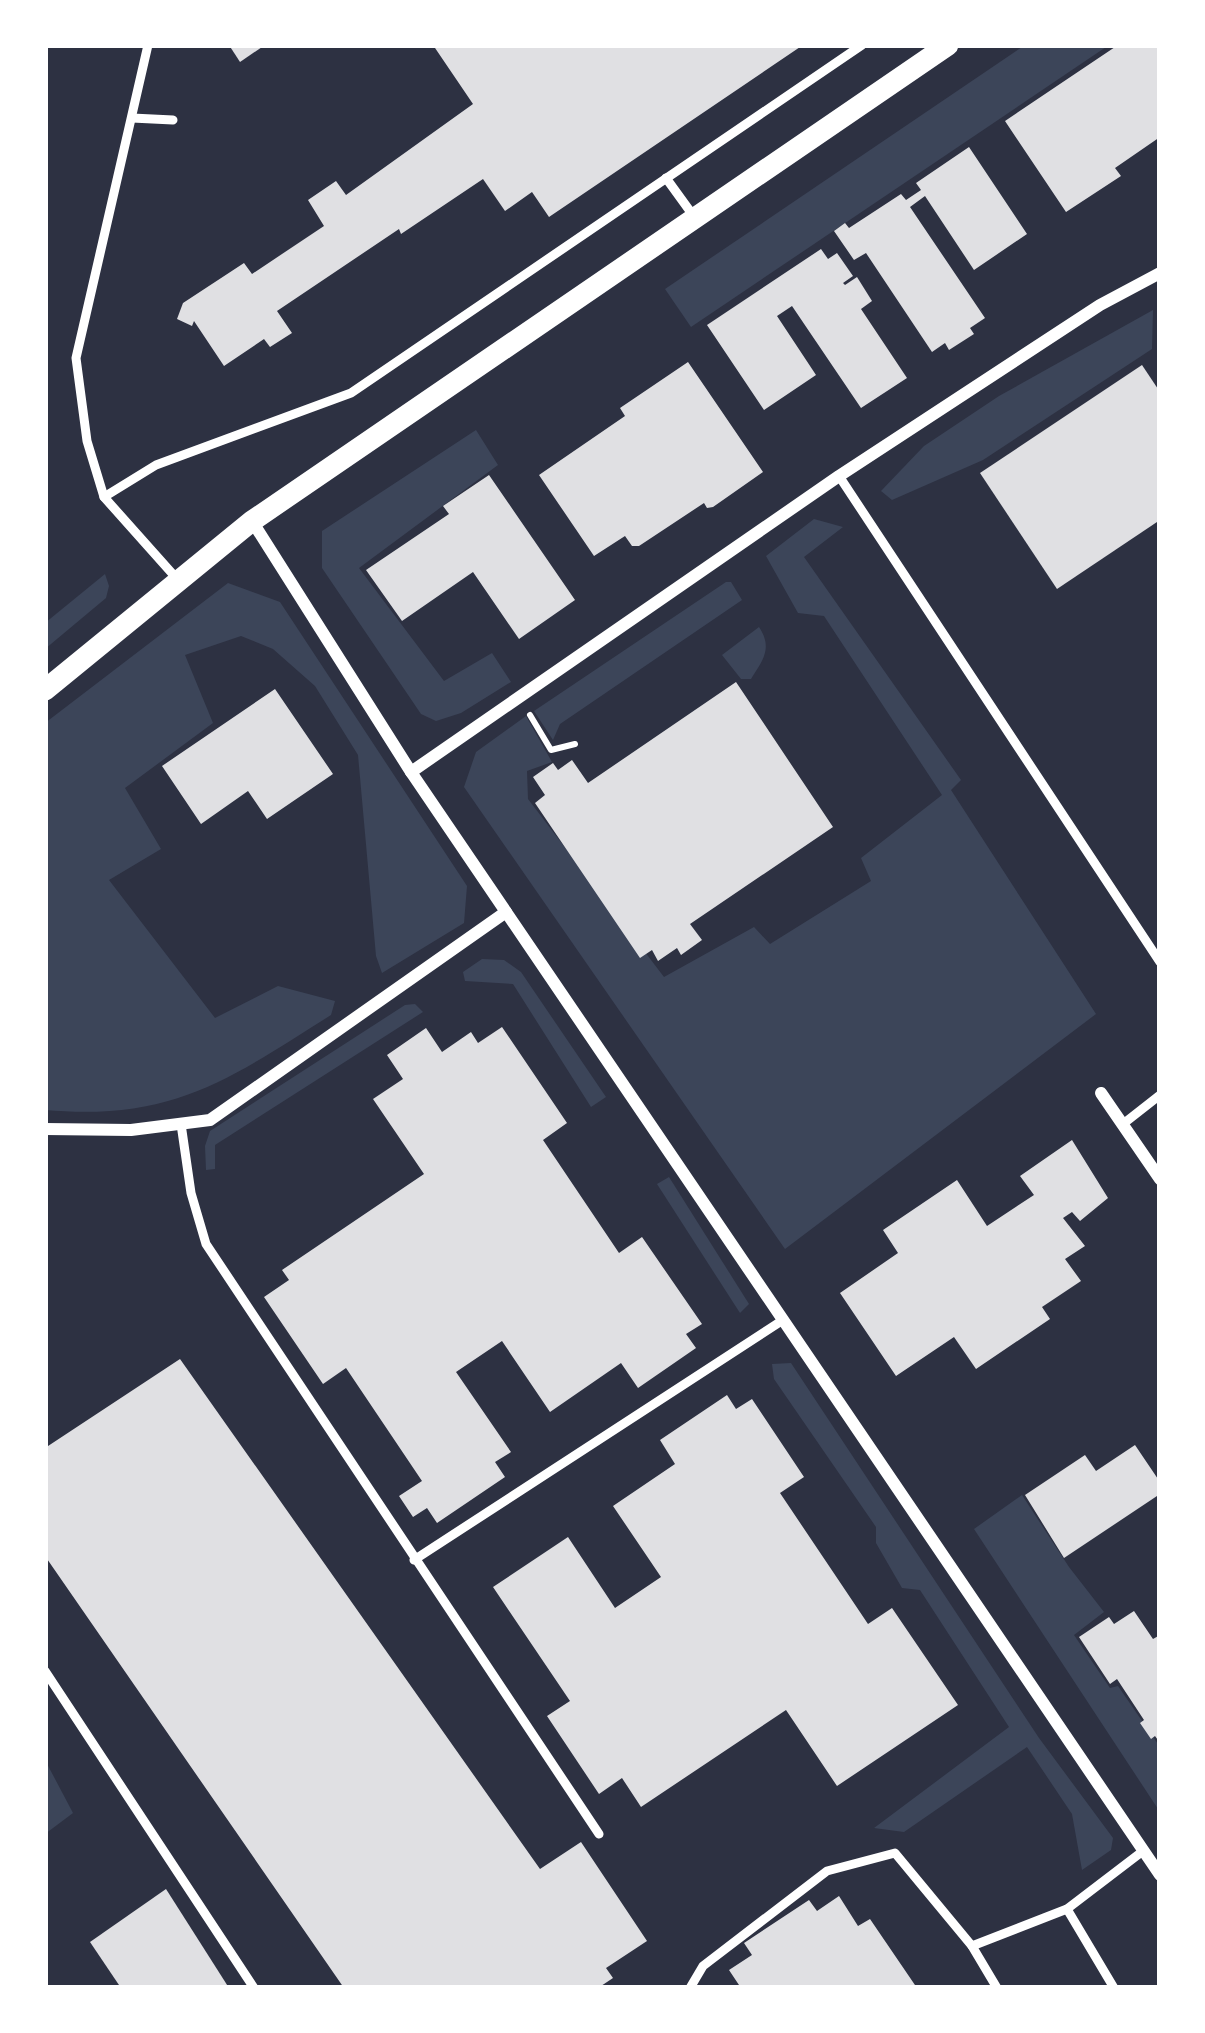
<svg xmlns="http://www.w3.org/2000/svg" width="1205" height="2033" font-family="Barlow,sans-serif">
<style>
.green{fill:#3c4559}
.building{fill:#e0e0e3}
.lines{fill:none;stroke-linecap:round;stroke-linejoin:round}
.path{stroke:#fff;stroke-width:6}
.service{stroke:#fff;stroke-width:9}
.minor{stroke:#fff;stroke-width:12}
.tertiary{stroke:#fff;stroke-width:21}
</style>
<rect width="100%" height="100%" fill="#2d3142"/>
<g class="green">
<polygon points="1025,45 1109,45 691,327 665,289"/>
<polygon points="1153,310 1152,349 983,460 892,500 881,491 924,446 999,396"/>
<polygon points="476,430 498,465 359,568 444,681 492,653 511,682 461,713 436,721 421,714 322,568 322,531"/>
<polygon points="814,519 843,527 804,557 961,780 951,790 1096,1014 785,1249 464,787 476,752 526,716 552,762 527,771 528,799 664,977 754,927 770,944 871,881 861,858 942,795 824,616 798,613 766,556"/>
<polygon points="105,574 109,586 106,598 45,649 45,623"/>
<polygon points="726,582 731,582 742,600 560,724 553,740 534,711"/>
<path d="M228,583L280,602L467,886L464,923L382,973L376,956L358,755L315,686L273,649L241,636L185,655L213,723L125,788L161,849L109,880L215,1018L278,986L335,1001L331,1015C228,1080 173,1121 45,1110V723Z"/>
<path d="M759,627C773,648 763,660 751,679H741L722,655Z"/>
<polygon points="482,959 504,960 521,972 606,1097 591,1107 513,984 465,981 463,972"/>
<polygon points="415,1004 423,1012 215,1145 215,1169 206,1170 205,1146 210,1131 405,1005"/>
<polygon points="669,1177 749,1304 740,1313 657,1184"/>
<polygon points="791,1363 1039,1738 1113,1838 1111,1850 1082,1870 1072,1814 1027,1747 904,1832 874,1828 1009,1727 920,1590 902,1588 876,1543 876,1527 774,1379 772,1364"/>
<polygon points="1022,1495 1069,1567 1104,1612 1074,1635 1110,1688 1118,1686 1160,1747 1160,1812 974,1529"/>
<polygon points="45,1760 73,1813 45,1834"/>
</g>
<g class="building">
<polygon points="229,45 265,45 240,62"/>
<polygon points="433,45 803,45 549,217 532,192 505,211 483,179 401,234 399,229 277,311 292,333 270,347 264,339 224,366 194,321 192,326 177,319 183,303 244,263 252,274 324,226 308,200 336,181 346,195 473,104"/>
<polygon points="1118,45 1160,45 1160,137 1115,168 1121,176 1066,212 1005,121"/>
<polygon points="969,147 1027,234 974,270 925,196 910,207 985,318 970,328 974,334 949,350 945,343 932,352 866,253 854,260 834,231 845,223 849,228 901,194 906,200 921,190 916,183"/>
<polygon points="821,249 828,259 837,253 853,276 843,283 845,285 857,277 872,301 861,309 907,378 861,408 792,306 777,316 816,375 764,410 707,325"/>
<polygon points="688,362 763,472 713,507 707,508 704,503 639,546 632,546 625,536 594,556 539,475 625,416 620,408"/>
<polygon points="1142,365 1160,392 1160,520 1057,589 980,473"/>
<polygon points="489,475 575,600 519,639 473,572 402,621 366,570 449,514 443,506"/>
<polygon points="736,682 833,827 690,924 702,940 681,955 677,948 658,961 652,950 640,958 535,803 545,795 533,777 553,763 558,770 572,760 588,783"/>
<polygon points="275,689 333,774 267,819 248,791 201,824 162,766"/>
<polygon points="502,1027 567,1123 543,1140 619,1253 642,1237 702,1324 686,1334 696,1348 638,1388 621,1363 550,1412 502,1341 456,1372 511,1452 495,1462 505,1477 437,1523 427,1508 413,1517 399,1496 422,1481 346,1368 323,1384 264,1297 289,1280 282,1270 424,1174 373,1099 403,1079 387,1055 426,1028 442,1052 471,1032 478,1043"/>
<polygon points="1072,1140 1108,1198 1080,1221 1072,1212 1063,1218 1085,1246 1065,1259 1081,1281 1042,1307 1050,1319 976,1369 954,1337 896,1376 840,1293 898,1253 883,1230 957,1180 987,1226 1034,1195 1020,1176"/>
<polygon points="180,1359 540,1869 581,1842 647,1941 606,1968 613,1978 598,1988 344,1988 45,1556 45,1448"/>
<polygon points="727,1395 736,1409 752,1399 804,1477 780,1493 868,1624 892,1608 958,1705 837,1786 786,1710 641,1807 622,1778 599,1794 547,1716 570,1701 493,1587 568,1537 615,1608 661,1577 613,1506 675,1464 660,1440"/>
<polygon points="1135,1445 1160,1482 1160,1494 1064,1558 1025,1495 1085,1455 1096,1471"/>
<polygon points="1134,1611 1153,1639 1160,1635 1160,1743 1155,1736 1151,1739 1140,1723 1144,1720 1117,1679 1110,1684 1079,1637 1109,1617 1114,1624"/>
<polygon points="166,1889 229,1988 121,1988 90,1942"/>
<polygon points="839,1896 858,1926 870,1919 917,1988 741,1988 729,1970 752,1955 744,1943 809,1900 817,1911"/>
</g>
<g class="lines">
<polyline class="path" points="530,715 551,750 575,744"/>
<g class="service">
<polyline points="148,45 76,358 87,441 104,497 178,580"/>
<polyline points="132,118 173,120"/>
<polyline points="666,178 695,218"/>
<polyline points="839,476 1160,962"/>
<polyline points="104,497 156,465 351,393 862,45"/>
<polyline points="181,1124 191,1193 206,1244 599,1834"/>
<polyline points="1123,1124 1160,1095"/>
<polyline points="414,1560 783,1320"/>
<polyline points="45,1671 254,1988"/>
<polyline points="1067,1909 1114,1988"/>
<polyline points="972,1946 997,1988"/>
<polyline points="690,1988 703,1966 827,1871 895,1853 972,1946 1067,1909 1143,1851"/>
</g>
<g class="minor">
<polyline points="252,521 411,772 1160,1875"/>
<polyline points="411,772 839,476 1100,305 1160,273"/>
<polyline points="1101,1093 1160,1179"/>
<polyline points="45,1129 131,1130 210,1120 506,912"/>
</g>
<polyline class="tertiary" points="45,690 252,521 948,45"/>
</g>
<rect width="1205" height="2033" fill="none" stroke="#ffffff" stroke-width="96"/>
</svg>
